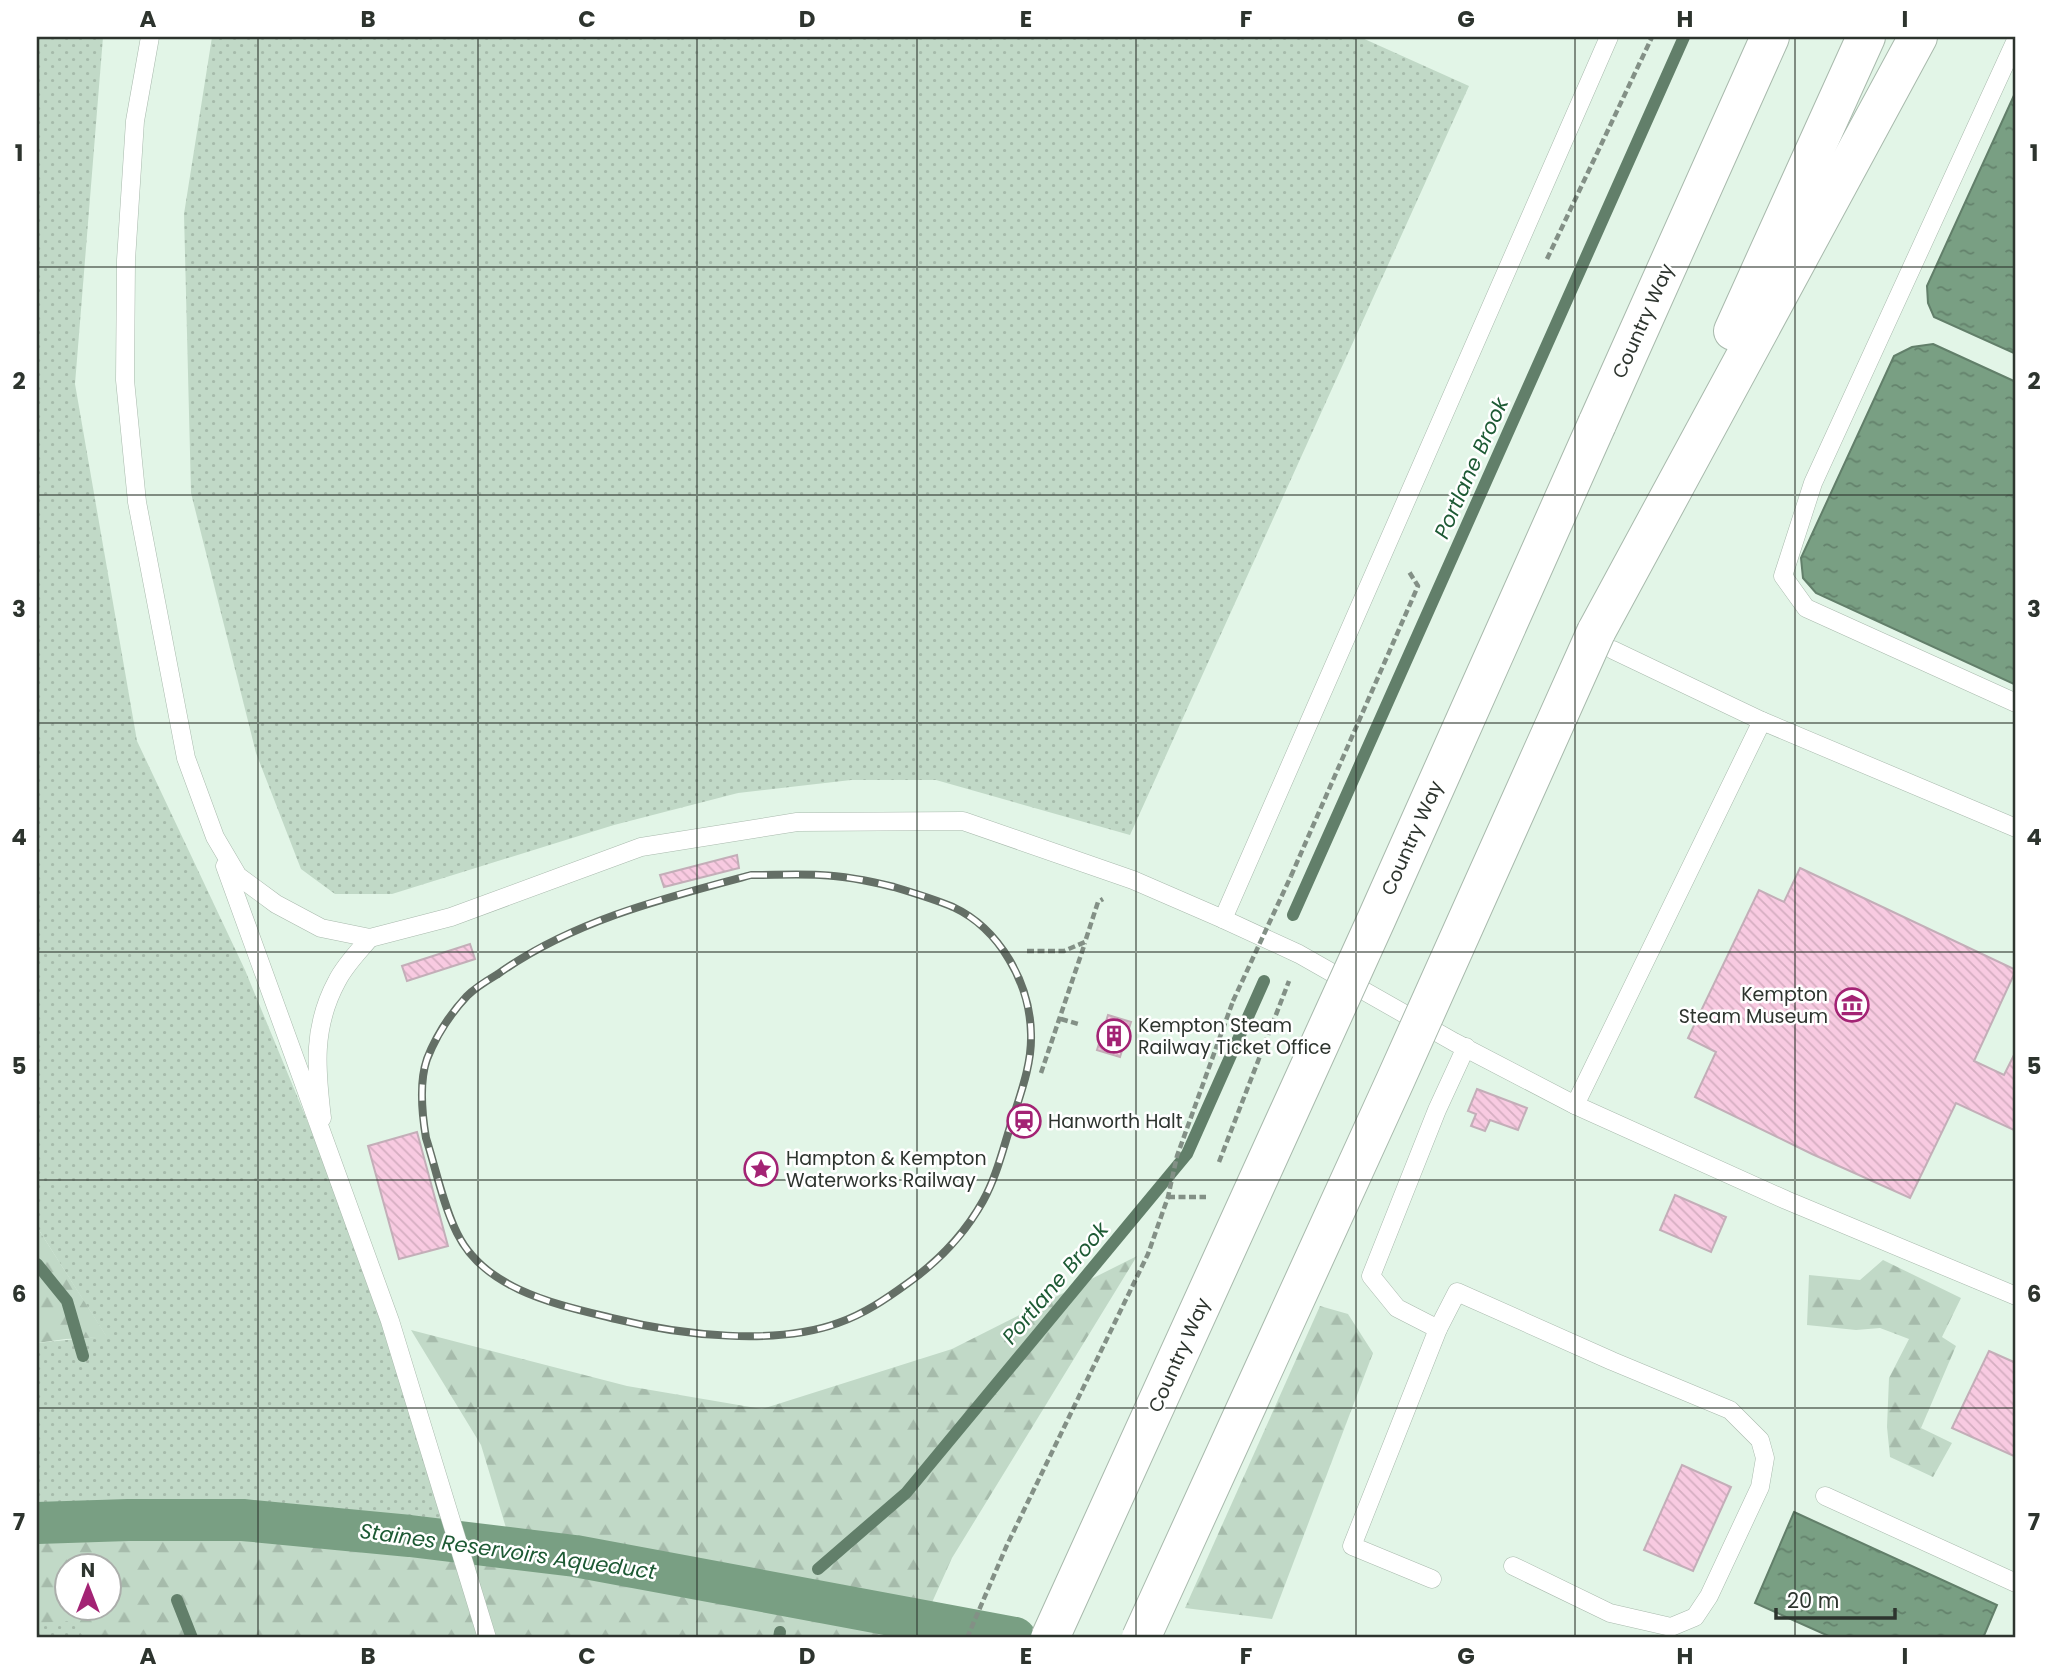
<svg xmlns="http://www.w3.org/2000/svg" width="2053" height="1675" font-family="Poppins,sans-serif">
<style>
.grass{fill:url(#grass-dots);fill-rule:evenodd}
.forest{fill:url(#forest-firs);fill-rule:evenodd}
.water{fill:url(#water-ripples);stroke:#627f6a;stroke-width:2}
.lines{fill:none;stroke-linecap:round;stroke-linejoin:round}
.stream{stroke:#627f6a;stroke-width:12}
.canal{stroke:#799f83;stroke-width:42}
.building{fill:url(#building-back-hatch);stroke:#c3aeb8;stroke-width:2}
.service-casing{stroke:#a8b9ac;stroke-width:19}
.trunk-casing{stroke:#a8b9ac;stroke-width:40}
.path{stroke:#839086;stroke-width:4.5;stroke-dasharray:7 3.5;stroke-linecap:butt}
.service{stroke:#fff;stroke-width:18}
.trunk{stroke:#fff;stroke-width:38}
.rail-casing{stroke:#646f66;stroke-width:8}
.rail{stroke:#fff;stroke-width:5;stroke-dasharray:16;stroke-linecap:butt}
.trunk-bridge-casing{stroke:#a8b9ac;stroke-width:40;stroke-linecap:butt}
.path-bridge{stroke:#839086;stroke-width:4.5;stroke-dasharray:7 3.5;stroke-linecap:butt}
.trunk-bridge{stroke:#fff;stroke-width:38}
.grid{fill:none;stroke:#2d342e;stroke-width:2;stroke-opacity:0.55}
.labels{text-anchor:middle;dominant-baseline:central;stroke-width:5;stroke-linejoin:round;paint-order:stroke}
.street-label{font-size:19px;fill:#2d342e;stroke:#fff}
.poi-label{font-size:19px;fill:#2d342e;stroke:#fff;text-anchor:start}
.water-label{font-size:21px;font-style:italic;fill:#1d5a34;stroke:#fff}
.neatline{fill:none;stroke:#2d342e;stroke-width:2.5}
.grid-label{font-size:23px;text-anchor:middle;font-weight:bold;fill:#2d342e}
</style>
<defs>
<pattern id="grass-dots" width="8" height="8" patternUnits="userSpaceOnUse" patternTransform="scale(1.75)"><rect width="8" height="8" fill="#c1d9c7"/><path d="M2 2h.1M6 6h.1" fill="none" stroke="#a6bbab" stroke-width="1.8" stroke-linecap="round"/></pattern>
<pattern id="forest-firs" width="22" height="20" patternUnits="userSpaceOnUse" patternTransform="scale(1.75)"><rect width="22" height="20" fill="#c1d9c7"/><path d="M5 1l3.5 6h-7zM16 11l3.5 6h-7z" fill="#a6bbab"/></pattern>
<pattern id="water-ripples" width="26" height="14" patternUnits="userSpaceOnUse" patternTransform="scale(1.75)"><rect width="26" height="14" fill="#799f83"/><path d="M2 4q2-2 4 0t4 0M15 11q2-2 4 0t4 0" fill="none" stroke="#64826c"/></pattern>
<pattern id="building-back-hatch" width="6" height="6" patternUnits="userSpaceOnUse" patternTransform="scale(1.75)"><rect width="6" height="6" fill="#f8cae1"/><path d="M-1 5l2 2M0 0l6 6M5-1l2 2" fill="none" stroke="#d5aec1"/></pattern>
</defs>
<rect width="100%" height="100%" fill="#e2f5e7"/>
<g class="grass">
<path d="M37,37H103L75,384L137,741L245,970L390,1321L434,1468L468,1543L472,1589L487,1638H37V1343L106,1336L37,1227ZM66,1566H108V1608H66Z"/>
<polygon points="212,37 1360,37 1469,86 1130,835 936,780 851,780 738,793 614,825 392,894 335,894 301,869 256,753 191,493 184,214"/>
</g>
<g class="forest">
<polygon points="37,1227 107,1337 66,1339 37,1343"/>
<path d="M1137,1256L952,1558L916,1638H84L72,1621L37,1623V1509L67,1506L235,1532L307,1515L374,1544L516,1561L481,1445L411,1330L627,1386L762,1409L952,1349ZM66,1566H108V1608H66Z"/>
<polygon points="1883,1260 1961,1298 1942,1337 1956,1346 1921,1428 1952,1443 1933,1477 1890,1457 1887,1427 1889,1378 1909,1339 1880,1328 1856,1330 1807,1325 1809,1275 1860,1280"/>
<polygon points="1320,1306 1348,1314 1373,1353 1272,1619 1185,1608"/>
</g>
<g class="water">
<polygon points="2016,91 2016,354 1934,317 1928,303 1927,286"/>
<polygon points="1933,344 2016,382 2016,685 1816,593 1803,578 1801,558 1894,356 1912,347"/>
<polygon points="1794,1512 1997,1605 1983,1638 1833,1638 1755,1603"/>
</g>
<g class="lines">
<g class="stream">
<polyline points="1293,915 1684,37"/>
<polyline points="37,1264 67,1301 83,1356"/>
<polyline points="818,1569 906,1493 1187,1154 1264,981"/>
<polyline points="177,1600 192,1638"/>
<polyline points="779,1638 780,1632"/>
</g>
<polyline class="canal" points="37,1523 128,1520 243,1520 410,1536 575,1556 1015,1638"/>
</g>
<g class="building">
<polygon points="737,855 739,868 664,887 660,875"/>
<polygon points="1800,868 2016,970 1974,1061 2004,1075 2016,1051 2016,1131 1956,1103 1910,1198 1812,1154 1695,1097 1716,1052 1688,1038 1759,890 1784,902"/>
<polygon points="470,944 475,959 407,981 402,966"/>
<polygon points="1108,1015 1131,1022 1120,1057 1097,1050"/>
<polygon points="1477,1089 1527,1108 1518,1130 1490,1120 1485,1131 1471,1126 1476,1114 1468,1111"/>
<polygon points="417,1132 448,1246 399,1259 368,1146"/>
<polygon points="1675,1195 1726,1217 1711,1252 1660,1230"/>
<polygon points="1989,1351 2016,1363 2016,1457 1952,1428"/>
<polygon points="1682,1465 1731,1487 1693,1571 1644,1550"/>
</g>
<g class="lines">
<defs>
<g id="service">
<polyline points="150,37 135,121 126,260 125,380 137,502 186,758 215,837 238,876 276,904 321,928 370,938 451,917 641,847 797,822 963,821 1133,880 1223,919 1299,954 1454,1042 1575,1105 1786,1200 2016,1296"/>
<polyline points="2016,40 1813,483 1783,576 1806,608 2016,703"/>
<polyline points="1613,650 1762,721"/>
<polyline points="225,866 390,1321 487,1638"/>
<polyline points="1223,919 1609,37"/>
<polyline points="1466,1047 1437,1110 1371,1276 1397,1308 1438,1329 1457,1292 1612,1361 1730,1410 1760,1440 1765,1458 1760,1487 1709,1596 1695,1617 1671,1627 1610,1613 1513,1566"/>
<polyline points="1575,1105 1762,721 2016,828"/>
<path d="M322,1118C316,1069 312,1027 337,981C345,965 359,951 370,938"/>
<polyline points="1825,1496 2016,1583"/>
<polyline points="1432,1579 1352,1546 1438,1329"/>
</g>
<g id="trunk">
<polyline points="1733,331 1866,37"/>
<polyline points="1597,424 1770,37"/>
<polyline points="1596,632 1918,37"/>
</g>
</defs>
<use href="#service" class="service-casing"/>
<use href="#trunk" class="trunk-casing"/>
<g class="path">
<polyline points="1547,259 1652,37"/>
<polyline points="1291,876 1418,586 1408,570"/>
<polyline points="1027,951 1064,951 1085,942 1098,902 1103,899"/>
<polyline points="1061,1019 1078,1024"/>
<polyline points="1041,1073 1085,943"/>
<polyline points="1219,1162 1289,981"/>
<polyline points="1168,1197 1206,1197"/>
<polyline points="967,1638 1007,1545 1148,1254 1168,1197 1177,1156 1233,1001"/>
</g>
<use href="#service" class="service"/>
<use href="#trunk" class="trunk"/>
<defs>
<path id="rail" d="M751,875C774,875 797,874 820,875C845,876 870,881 894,887C914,893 934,899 953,907C1000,929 1030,983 1031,1034C1032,1065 1020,1095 1011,1124C1003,1149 996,1178 983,1201C964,1235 940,1260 908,1283C886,1299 864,1314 838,1323C775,1346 680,1335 616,1319C560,1305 485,1291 457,1233C443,1205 436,1169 426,1138C422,1114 419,1082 427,1059C436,1036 451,1013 467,996C476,987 488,980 498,974C572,921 664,898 751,875Z"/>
</defs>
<use href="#rail" class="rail-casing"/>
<use href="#rail" class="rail"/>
<defs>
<g id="trunk-bridge">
<polyline points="1050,1638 1377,918 1597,424"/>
<polyline points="1141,1638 1395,1081 1596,632"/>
</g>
</defs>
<use href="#trunk-bridge" class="trunk-bridge-casing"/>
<polyline class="path-bridge" points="1233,1001 1291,876"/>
<use href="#trunk-bridge" class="trunk-bridge"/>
</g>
<path class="grid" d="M258,37V1638M478,37V1638M697,37V1638M917,37V1638M1136,37V1638M1356,37V1638M1575,37V1638M1795,37V1638M37,267H2016M37,495H2016M37,723H2016M37,952H2016M37,1180H2016M37,1408H2016"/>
<defs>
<symbol id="museum-ring" viewBox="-11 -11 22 22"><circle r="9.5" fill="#fff" stroke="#a32374" stroke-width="1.5"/><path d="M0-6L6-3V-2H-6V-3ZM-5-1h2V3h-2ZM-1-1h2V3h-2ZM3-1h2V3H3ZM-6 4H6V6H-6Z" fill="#a32374"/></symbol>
<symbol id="building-ring" viewBox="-11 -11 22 22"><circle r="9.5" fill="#fff" stroke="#a32374" stroke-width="1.5"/><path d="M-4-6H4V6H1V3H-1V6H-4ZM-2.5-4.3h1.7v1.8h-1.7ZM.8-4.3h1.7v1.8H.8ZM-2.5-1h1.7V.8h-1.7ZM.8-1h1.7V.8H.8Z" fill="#a32374"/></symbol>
<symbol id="station-ring" viewBox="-11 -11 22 22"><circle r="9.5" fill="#fff" stroke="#a32374" stroke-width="1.5"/><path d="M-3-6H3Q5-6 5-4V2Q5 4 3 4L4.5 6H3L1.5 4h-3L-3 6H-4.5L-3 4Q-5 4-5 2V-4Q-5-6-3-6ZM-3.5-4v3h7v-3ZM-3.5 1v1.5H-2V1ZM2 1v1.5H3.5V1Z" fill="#a32374"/></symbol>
<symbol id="sight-ring" viewBox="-11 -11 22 22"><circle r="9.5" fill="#fff" stroke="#a32374" stroke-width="1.5"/><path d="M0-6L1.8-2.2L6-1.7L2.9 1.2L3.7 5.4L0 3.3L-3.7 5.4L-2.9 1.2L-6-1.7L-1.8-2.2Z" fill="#a32374"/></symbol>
</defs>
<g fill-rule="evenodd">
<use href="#museum-ring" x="1833" y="986" width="38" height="38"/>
<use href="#building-ring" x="1095" y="1017" width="38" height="38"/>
<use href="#station-ring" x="1005" y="1102" width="38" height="38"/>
<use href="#sight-ring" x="742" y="1150" width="38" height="38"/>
</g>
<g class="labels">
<g class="street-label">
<text transform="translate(1643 321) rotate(-66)">Country Way</text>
<text transform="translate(1412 838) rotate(-66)">Country Way</text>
<text transform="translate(1179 1355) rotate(-66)">Country Way</text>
</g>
<g class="poi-label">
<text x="1828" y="994" text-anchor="end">Kempton<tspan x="1828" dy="22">Steam Museum</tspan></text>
<text x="1138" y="1025">Kempton Steam<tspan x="1138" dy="22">Railway Ticket Office</tspan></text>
<text x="1048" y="1121">Hanworth Halt</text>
<text x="786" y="1158">Hampton &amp; Kempton<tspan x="786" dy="22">Waterworks Railway</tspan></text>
</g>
<g class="water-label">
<text transform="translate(1471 468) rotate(-66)">Portlane Brook</text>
<text transform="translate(1055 1283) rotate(-50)">Portlane Brook</text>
<text transform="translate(508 1551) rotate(8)">Staines Reservoirs Aqueduct</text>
</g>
</g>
<rect width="2053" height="1675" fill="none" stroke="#ffffff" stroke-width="77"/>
<g transform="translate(88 1587)"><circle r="33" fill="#ffffff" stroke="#abaeab" stroke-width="2"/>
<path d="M0-5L12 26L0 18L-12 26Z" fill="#a32374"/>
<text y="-10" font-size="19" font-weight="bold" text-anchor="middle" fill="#2d342e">N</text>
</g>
<path d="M1776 1608v10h119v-10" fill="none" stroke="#2d342e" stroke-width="3.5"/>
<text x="1787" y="1608" font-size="21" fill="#2d342e" stroke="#ffffff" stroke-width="5" paint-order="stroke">20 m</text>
<rect x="38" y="38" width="1976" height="1598" class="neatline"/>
<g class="grid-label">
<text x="148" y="27">A</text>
<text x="368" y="27">B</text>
<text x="587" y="27">C</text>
<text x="807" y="27">D</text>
<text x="1026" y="27">E</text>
<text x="1246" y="27">F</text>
<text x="1466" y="27">G</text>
<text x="1685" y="27">H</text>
<text x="1905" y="27">I</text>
<text x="19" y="161">1</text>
<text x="2034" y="161">1</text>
<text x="19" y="389">2</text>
<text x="2034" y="389">2</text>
<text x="19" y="617">3</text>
<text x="2034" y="617">3</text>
<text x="19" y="845">4</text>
<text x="2034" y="845">4</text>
<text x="19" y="1074">5</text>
<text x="2034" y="1074">5</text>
<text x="19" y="1302">6</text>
<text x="2034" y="1302">6</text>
<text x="19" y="1530">7</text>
<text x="2034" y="1530">7</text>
<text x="148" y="1664">A</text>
<text x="368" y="1664">B</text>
<text x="587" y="1664">C</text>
<text x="807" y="1664">D</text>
<text x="1026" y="1664">E</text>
<text x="1246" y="1664">F</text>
<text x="1466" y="1664">G</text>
<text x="1685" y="1664">H</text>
<text x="1905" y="1664">I</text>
</g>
</svg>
